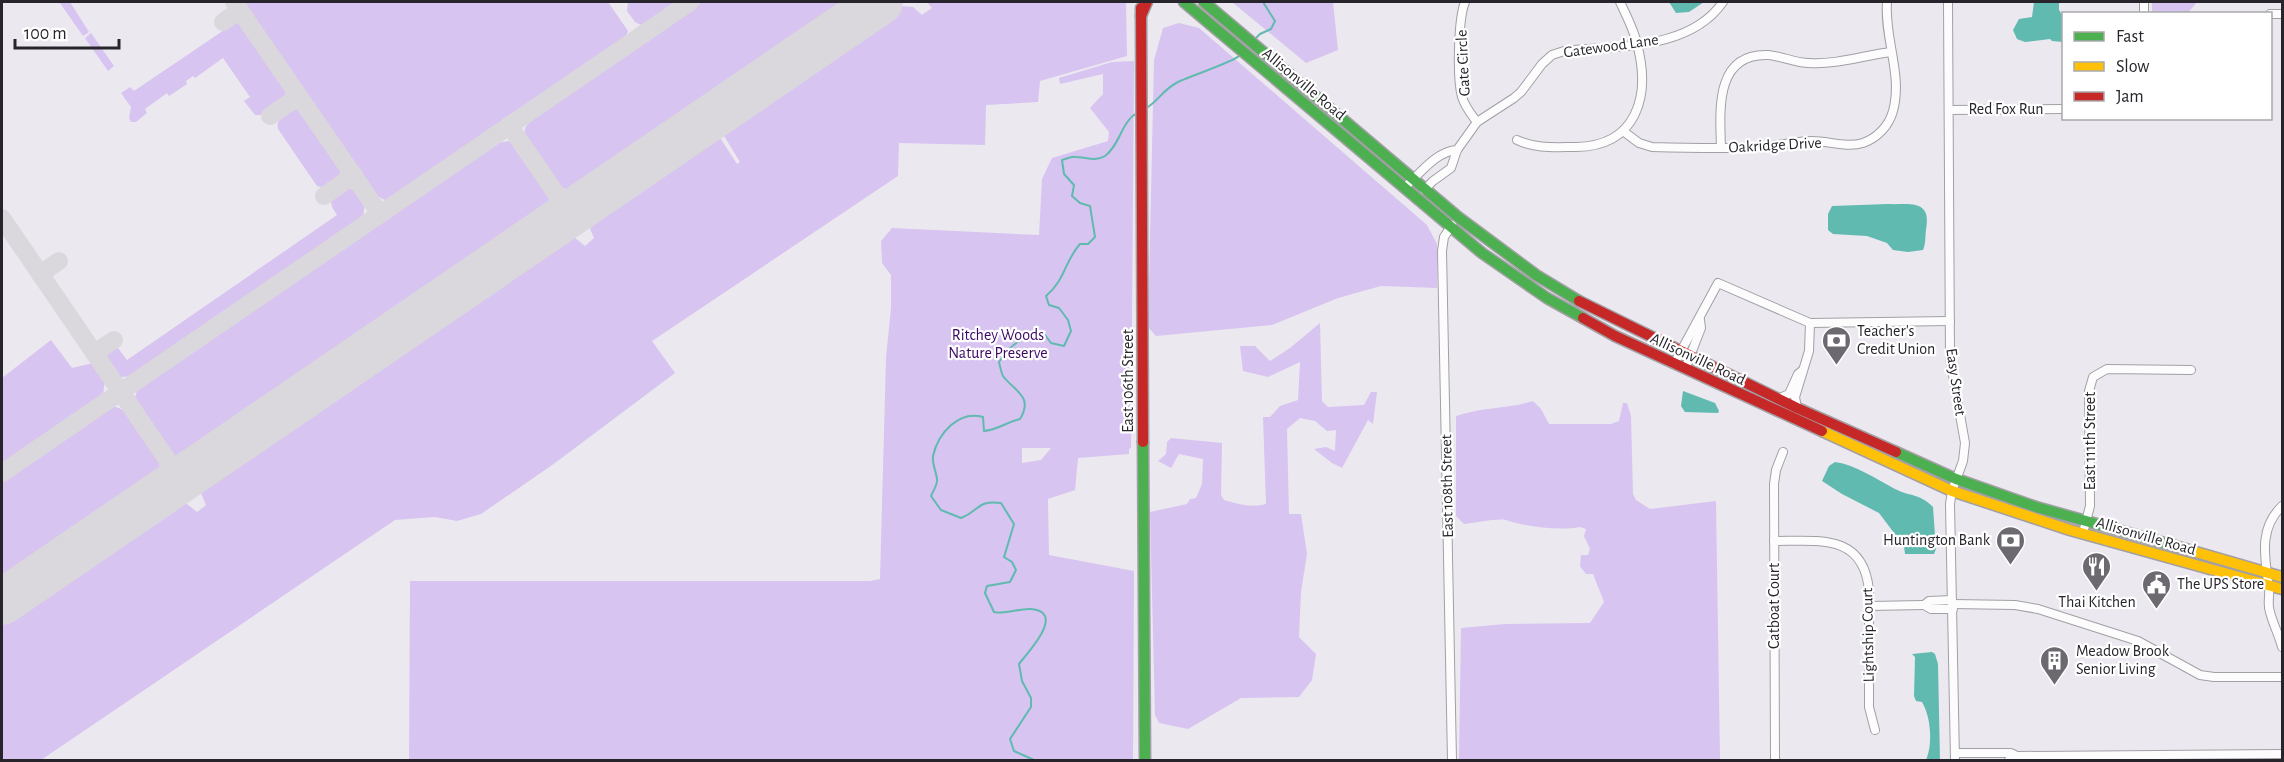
<svg xmlns="http://www.w3.org/2000/svg" width="2284" height="762" font-family="'Alegreya Sans',sans-serif">
<style>
.green{fill:#d7c4f0;fill-rule:evenodd}
.water{fill:#60bab0}
.lines{fill:none;stroke-linecap:round;stroke-linejoin:round}
.stream{stroke:#60bab0;stroke-width:2}
.taxiway{stroke:#dad8dd;stroke-width:18}
.runway{stroke:#dad8dd;stroke-width:46}
.street-casing{stroke:#a29fa5;stroke-width:10}
.fast-casing{stroke:#a29fa5;stroke-width:13}
.slow-casing{stroke:#a29fa5;stroke-width:13}
.jam-casing{stroke:#a29fa5;stroke-width:13}
.street{stroke:#fcfcfd;stroke-width:8}
.fast{stroke:#4caf50;stroke-width:10}
.slow{stroke:#ffc107;stroke-width:10}
.jam{stroke:#c62828;stroke-width:10}
.labels{text-anchor:middle;dominant-baseline:central;stroke-width:4.5;stroke-linejoin:round;paint-order:stroke}
.street-label{font-size:16px;fill:#27252b;stroke:#fff}
.poi-label{font-size:16px;fill:#27252b;stroke:#fff;text-anchor:start}
.park-label{font-size:16px;fill:#3b0863;stroke:#fff}
</style>
<rect width="100%" height="100%" fill="#ece8f0"/>
<g class="green">
<polygon points="63,2 70,2 89,32 83,36 60,3"/>
<polygon points="242,2 608,2 628,31 625,39 392,198 385,200 375,195"/>
<polygon points="628,2 680,2 643,26 635,22 627,11"/>
<polygon points="702,2 852,2 577,189 567,190 558,186 525,136 525,128 531,119"/>
<polygon points="927,2 1126,2 1127,56 1040,81 1038,102 986,105 985,145 899,143 898,176 652,341 675,373 555,463 481,514 457,521 435,517 395,520 41,760 2,760 2,622 176,503 187,504 197,512 206,505 201,493 205,483 563,237 574,237 585,246 594,238 590,229 594,216 715,133 717,133 737,164 740,162 721,131 721,129 901,6 913,7 922,15 932,8"/>
<polygon points="1232,2 1333,2 1338,50 1306,63"/>
<polygon points="2152,2 2197,2 2187,14 2152,13"/>
<polygon points="236,22 241,24 286,90 285,99 261,115 255,115 244,101 250,97 223,58 195,78 193,76 186,81 187,84 169,96 167,93 145,109 147,113 136,122 131,122 129,118 131,107 121,93 130,87 134,91"/>
<polygon points="1179,23 1199,28 1427,225 1437,244 1437,288 1381,286 1338,298 1272,325 1156,336 1148,327 1154,60 1163,28"/>
<polygon points="91,33 114,66 108,71 85,38"/>
<path d="M1134,61L1131,448L1129,449V454L1078,458L1075,490L1048,499L1049,555L1134,571L1133,760H409L410,581H870L880,579L886,358L891,308V275L882,263L881,241L892,228L1039,235L1042,179L1052,158L1108,141L1109,132L1090,108L1103,94V74L1060,84L1059,78L1112,62ZM1022,448H1051L1041,460L1022,463Z"/>
<path d="M298,109L341,169L340,177L325,188L317,186L278,129C275,118 288,110 298,109Z"/>
<polygon points="509,141 515,145 549,194 549,202 544,212 185,457 174,458 137,405 135,397 138,388 497,143"/>
<path d="M350,188C363,194 368,207 361,220L133,376L121,377C114,371 105,362 106,353L113,348H118L127,360L337,215L332,207L331,201L346,189Z"/>
<path d="M1320,323L1322,401L1328,407L1364,405L1371,392H1377L1373,424L1368,420L1342,468L1332,463L1314,449L1326,447L1335,451L1336,430L1327,431L1315,421L1300,418L1287,429L1289,514H1301L1307,554L1301,592L1299,637L1316,654L1312,680L1299,697L1241,698L1188,729L1159,723L1155,715L1150,512L1187,504L1190,499L1196,498L1202,484L1203,459L1179,454L1171,468L1158,461L1166,454L1167,442L1171,438L1222,443L1221,495L1224,500C1238,504 1251,508 1266,504L1263,417H1270L1280,406L1298,400L1300,362L1268,377L1243,371L1240,346H1255L1270,361L1290,348Z"/>
<polygon points="51,340 72,368 93,363 105,380 103,395 2,466 2,378"/>
<path d="M1533,401L1541,409L1549,424H1611L1619,421L1623,403H1627L1631,416L1633,494L1636,500L1650,509L1716,501L1720,760H1459L1461,628L1505,624L1590,623L1604,602L1593,574H1586L1580,566L1581,555H1588L1590,549L1584,536L1586,529L1580,527C1559,531 1526,527 1506,520C1498,518 1474,523 1464,524L1456,516V416C1481,407 1507,409 1533,401Z"/>
<polygon points="116,407 126,411 159,458 160,468 157,476 2,583 2,481 109,408"/>
</g>
<g class="water">
<polygon points="1669,2 1704,2 1689,12 1676,13"/>
<polygon points="2034,2 2059,2 2059,10 2063,16 2063,42 2052,41 2050,39 2025,42 2017,39 2013,30 2019,19 2032,17"/>
<path d="M1888,204C1910,205 1932,199 1926,230C1925,237 1926,243 1923,250L1908,252L1893,250L1887,243L1867,236L1833,234L1828,230V214L1832,206Z"/>
<polygon points="1683,391 1715,403 1719,411 1718,413 1685,412 1681,406"/>
<path d="M1835,462C1856,465 1876,479 1895,489C1911,497 1919,493 1933,507L1936,549L1934,554H1905L1904,546L1879,513L1842,494L1822,481L1829,466Z"/>
<path d="M1932,652L1935,654L1938,664L1940,760H1926C1933,745 1931,717 1922,702L1916,701L1914,696L1915,657L1912,654Z"/>
</g>
<g class="lines">
<g class="stream">
<polyline points="1255,39 1260,34 1271,29 1275,21 1263,2"/>
<path d="M1145,109C1160,100 1161,91 1178,82C1190,76 1233,62 1239,56"/>
<path d="M1034,760L1014,751L1010,739L1031,707V698L1022,681L1019,664C1027,653 1067,612 1031,609C1018,608 1007,615 994,612L985,593L987,586L1010,582L1016,570L1012,562L1004,557L1014,524L1001,503C976,500 980,511 961,518L941,510L931,496C933,491 938,484 937,479C936,471 932,464 933,456C938,433 959,410 983,417L984,431C997,430 1007,422 1020,419C1034,396 1014,391 1003,376C1001,372 1000,366 999,362C1013,341 1021,338 1045,335L1051,343L1064,346L1071,331L1068,320L1059,308L1049,305L1046,296C1066,279 1064,262 1080,244H1088L1095,237L1090,206L1080,203L1072,196L1074,185L1064,174L1062,160C1066,159 1072,156 1076,157C1086,157 1095,162 1105,156C1120,145 1121,122 1137,113"/>
</g>
<g class="taxiway">
<polyline points="234,2 380,214"/>
<polyline points="223,22 240,10"/>
<polyline points="270,116 299,96"/>
<polyline points="509,125 570,214"/>
<polyline points="324,196 354,175"/>
<polyline points="2,218 181,480"/>
<polyline points="40,274 59,261"/>
<polyline points="94,353 114,340"/>
<polyline points="2,473 690,2"/>
</g>
<polyline class="runway" points="2,602 880,2"/>
<defs>
<g id="street">
<path d="M1465,2C1458,19 1457,79 1462,97C1465,107 1471,114 1477,122"/>
<polyline points="1948,2 1950,358 1965,443 1963,461 1952,491 1950,504 1955,760"/>
<polyline points="2144,2 2144,14"/>
<polyline points="2270,14 2282,14"/>
<polyline points="1949,110 2064,109"/>
<path d="M1623,131L1639,143L1652,147C1688,148 1726,149 1762,147C1779,146 1796,141 1812,141C1829,141 1846,148 1863,143C1877,138 1889,126 1893,111C1903,75 1884,38 1887,2"/>
<path d="M1517,140C1536,149 1555,147 1576,147C1637,146 1651,96 1637,44C1634,30 1626,15 1620,2"/>
<path d="M1721,148C1720,112 1714,53 1768,55C1782,56 1795,63 1809,63C1836,65 1865,55 1891,52"/>
<path d="M1404,188C1419,175 1436,151 1457,150"/>
<path d="M1424,190L1433,181L1451,168L1457,150L1477,122L1514,98L1521,92L1542,64L1552,55L1564,51C1616,45 1689,51 1723,2"/>
<polyline points="1452,225 1444,237 1442,251 1452,760"/>
<polyline points="1674,364 1718,283 1810,323 1950,321"/>
<polyline points="1685,369 1701,328 1700,320"/>
<polyline points="1778,399 1789,394 1798,374 1803,370"/>
<polyline points="1797,408 1795,397 1809,351 1810,323"/>
<path d="M2282,506C2258,529 2265,558 2269,589C2270,597 2267,604 2270,612C2273,624 2279,635 2282,647"/>
<polyline points="2083,533 2090,506 2089,391 2093,377 2107,369 2191,370"/>
<path d="M1774,541C1818,541 1864,533 1869,591V707L1875,730"/>
<polyline points="1952,600 1929,601 1924,605 1931,609 1953,609"/>
<polyline points="1953,604 2015,605 2038,609 2138,641 2200,675 2214,677 2282,677"/>
<polyline points="1869,606 1924,605"/>
<polyline points="1955,753 2011,753 2017,756 2009,760"/>
<polyline points="2017,756 2282,754"/>
<polyline points="1775,760 1774,484 1776,470 1783,452"/>
</g>
<g id="fast">
<polyline points="1184,2 1482,253 1547,298 1583,318"/>
<polyline points="1204,2 1458,217 1536,275 1579,301"/>
<polyline points="1143,442 1145,760"/>
<polyline points="1896,452 1956,479 2036,507 2175,546"/>
</g>
<g id="slow">
<polyline points="1822,431 1952,491 2070,530 2282,589"/>
<polyline points="2175,546 2282,577"/>
</g>
<g id="jam">
<polyline points="1141,8 1143,442"/>
<polyline points="1141,16 1147,2"/>
<polyline points="1579,301 1797,408 1896,452"/>
<polyline points="1583,318 1615,336 1822,431"/>
</g>
</defs>
<use href="#street" class="street-casing"/>
<use href="#fast" class="fast-casing"/>
<use href="#slow" class="slow-casing"/>
<use href="#jam" class="jam-casing"/>
<use href="#street" class="street"/>
<use href="#fast" class="fast"/>
<use href="#slow" class="slow"/>
<use href="#jam" class="jam"/>
</g>
<defs>
<symbol id="bank-pin" viewBox="-11 -11 22 30"><path d="M0 17L-7.5 6A9.5 9.5 0 1 1 7.5 6Z" fill="#6c6970" stroke="#fff"/><path d="M-6-4H6V4H-6ZM0-2.3a2.3 2.3 0 1 0 0 4.6a2.3 2.3 0 1 0 0-4.6Z" fill="#fff"/></symbol>
<symbol id="restaurant-pin" viewBox="-11 -11 22 30"><path d="M0 17L-7.5 6A9.5 9.5 0 1 1 7.5 6Z" fill="#6c6970" stroke="#fff"/><path d="M-5-6h1v4h1v-4h1v4h1v-4h1v5L-1.5 .5V6h-2V.5L-5-1ZM5-6V6H3V1.5H1.5Q1.5-4 5-6Z" fill="#fff"/></symbol>
<symbol id="civic-pin" viewBox="-11 -11 22 30"><path d="M0 17L-7.5 6A9.5 9.5 0 1 1 7.5 6Z" fill="#6c6970" stroke="#fff"/><path d="M-.6-6.5H3V-4.5H.6V-3L4-1V1h2V6H-6V1h2V-1L-.6-3ZM-1.2 2.5V6h2.4V2.5Z" fill="#fff"/></symbol>
<symbol id="building-pin" viewBox="-11 -11 22 30"><path d="M0 17L-7.5 6A9.5 9.5 0 1 1 7.5 6Z" fill="#6c6970" stroke="#fff"/><path d="M-4-6H4V6H1V3H-1V6H-4ZM-2.5-4.3h1.7v1.8h-1.7ZM.8-4.3h1.7v1.8H.8ZM-2.5-1h1.7V.8h-1.7ZM.8-1h1.7V.8H.8Z" fill="#fff"/></symbol>
</defs>
<g fill-rule="evenodd">
<use href="#bank-pin" x="1820" y="324" width="33" height="45"/>
<use href="#bank-pin" x="1994" y="524" width="33" height="45"/>
<use href="#restaurant-pin" x="2080" y="550" width="33" height="45"/>
<use href="#civic-pin" x="2140" y="568" width="33" height="45"/>
<use href="#building-pin" x="2038" y="644" width="33" height="45"/>
</g>
<g class="labels">
<g class="street-label">
<text transform="translate(1611 46) rotate(-8)">Gatewood Lane</text>
<text transform="translate(1463 63) rotate(-93)">Gate Circle</text>
<text transform="translate(1304 84) rotate(40)">Allisonville Road</text>
<text x="2006" y="109">Red Fox Run</text>
<text transform="translate(1775 145) rotate(-3)">Oakridge Drive</text>
<text transform="translate(1698 359) rotate(25)">Allisonville Road</text>
<text transform="translate(1128 381) rotate(-90)">East 106th Street</text>
<text transform="translate(1956 382) rotate(82)">Easy Street</text>
<text transform="translate(2090 441) rotate(-90)">East 111th Street</text>
<text transform="translate(1447 486) rotate(-91)">East 108th Street</text>
<text transform="translate(2146 536) rotate(16)">Allisonville Road</text>
<text transform="translate(1774 606) rotate(-90)">Catboat Court</text>
<text transform="translate(1868 635) rotate(-91)">Lightship Court</text>
</g>
<g class="poi-label">
<text x="1857" y="331">Teacher's<tspan x="1857" dy="18">Credit Union</tspan></text>
<text x="1990" y="540" text-anchor="end">Huntington Bank</text>
<text x="2177" y="584">The UPS Store</text>
<text x="2097" y="602" text-anchor="middle">Thai Kitchen</text>
<text x="2076" y="651">Meadow Brook<tspan x="2076" dy="18">Senior Living</tspan></text>
</g>
<g class="park-label">
<text x="998" y="335">Ritchey Woods<tspan x="998" dy="18">Nature Preserve</tspan></text>
</g>
</g>
<rect width="2284" height="762" fill="none" stroke="#27252b" stroke-width="6"/>
<rect x="2062" y="12" width="210" height="108" fill="#ffffff" stroke="#a9a8aa" stroke-width="1.5"/>
<rect x="2074" y="32" width="30" height="9" fill="#4caf50" stroke="#a9a8aa" stroke-width="1.5"/>
<text x="2116" y="42" font-size="18" fill="#27252b">Fast</text>
<rect x="2074" y="62" width="30" height="9" fill="#ffc107" stroke="#a9a8aa" stroke-width="1.5"/>
<text x="2116" y="72" font-size="18" fill="#27252b">Slow</text>
<rect x="2074" y="92" width="30" height="9" fill="#c62828" stroke="#a9a8aa" stroke-width="1.5"/>
<text x="2116" y="102" font-size="18" fill="#27252b">Jam</text>
<path d="M15 39v9h104v-9" fill="none" stroke="#27252b" stroke-width="3"/>
<text x="24" y="39" font-size="18" fill="#27252b" stroke="#ffffff" stroke-width="4.5" paint-order="stroke">100 m</text>
</svg>
